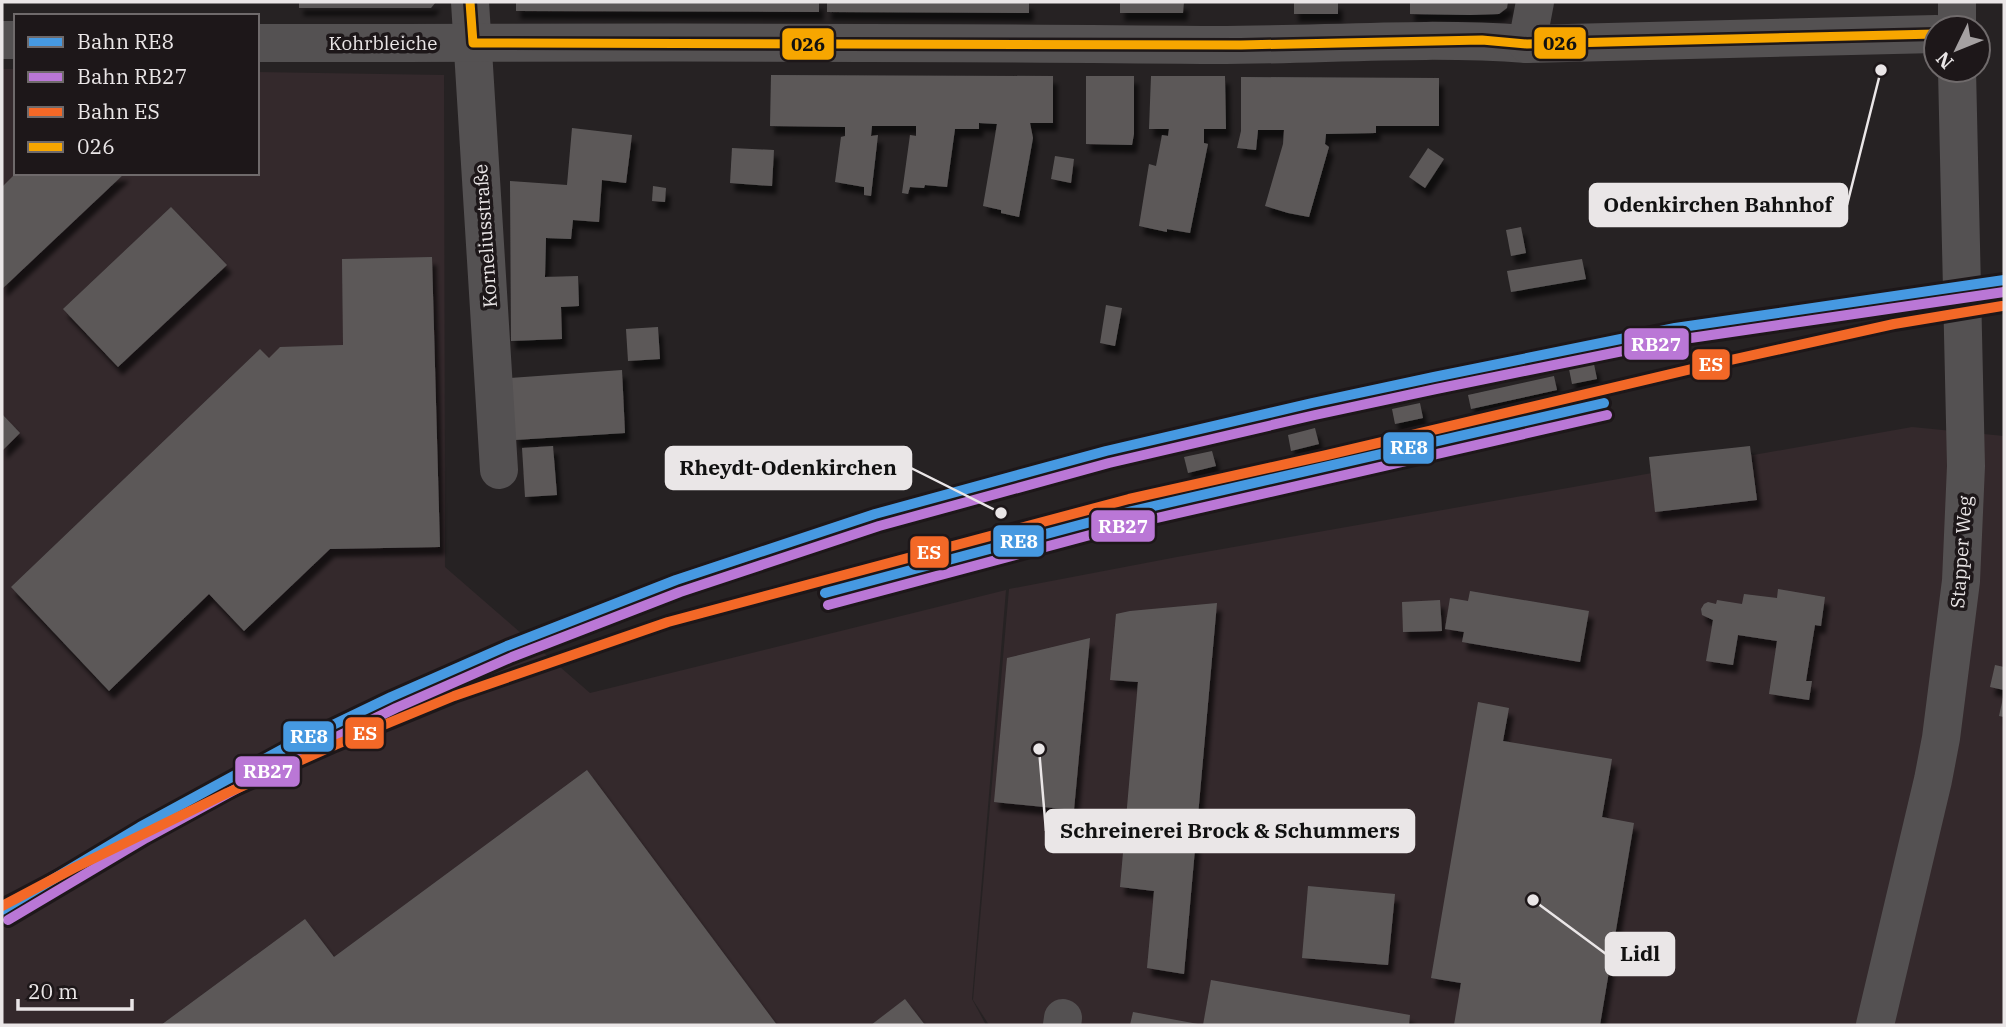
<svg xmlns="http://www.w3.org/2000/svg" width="2006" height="1027" font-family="'IBM Plex Serif',serif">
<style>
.built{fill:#34292c}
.building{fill:#5c5959;filter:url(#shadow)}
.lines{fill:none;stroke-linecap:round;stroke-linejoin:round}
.street{stroke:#545152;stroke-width:38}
.secondary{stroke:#545152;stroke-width:38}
.bus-1-casing{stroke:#1d1719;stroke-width:14}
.bus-1{stroke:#f7a600;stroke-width:9}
.rail-1-casing{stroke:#1d1719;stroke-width:16}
.rail-2-casing{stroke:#1d1719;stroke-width:16}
.rail-3-casing{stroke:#1d1719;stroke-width:16}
.rail-1{stroke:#4699e1;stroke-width:10}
.rail-2{stroke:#ba77d6;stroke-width:10}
.rail-3{stroke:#f36827;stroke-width:10}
.labels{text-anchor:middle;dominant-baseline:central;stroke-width:7;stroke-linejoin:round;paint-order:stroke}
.street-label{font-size:19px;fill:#eae6e7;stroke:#1d1719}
.leader{fill:none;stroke:#eae6e7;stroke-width:2.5}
.callout-dot{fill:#eae6e7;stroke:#1d1719;stroke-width:2.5}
.callout{fill:#eae6e7;stroke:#eae6e7;stroke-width:2.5}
.callout-label{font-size:21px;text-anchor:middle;font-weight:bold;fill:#111}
.line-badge{stroke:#1d1719;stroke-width:2.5}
.badge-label{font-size:19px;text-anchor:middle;font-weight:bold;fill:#fff}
.pale-badge-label{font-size:19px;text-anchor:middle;font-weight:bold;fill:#111}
</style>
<defs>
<filter id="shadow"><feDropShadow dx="4.5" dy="8" stdDeviation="2" flood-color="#0009"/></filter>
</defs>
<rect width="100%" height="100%" fill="#262223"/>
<g class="built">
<polygon points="2,69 16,69 16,173 257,173 257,72 444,75 445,567 590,693 1006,590 972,999 986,1025 2,1025"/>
<polygon points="1912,427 2004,436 2004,1025 989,1025 973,1000 1009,589 1177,557"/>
</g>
<g class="building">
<polygon points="299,2 436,2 431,8 299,8"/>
<polygon points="516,2 819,2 819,12 516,11"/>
<polygon points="827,2 1029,2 1029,13 827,12"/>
<polygon points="1120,2 1184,2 1183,13 1120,13"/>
<rect x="1294" y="2" width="44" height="12"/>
<polygon points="1410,2 1508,2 1507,8 1499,14 1470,15 1410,14"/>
<polygon points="771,75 1053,76 1053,123 1030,123 1033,138 1019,217 1001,213 1001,210 983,206 997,124 979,123 979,129 955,129 947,187 925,185 924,188 910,187 908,194 902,193 910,135 916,136 916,126 872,126 871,136 878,135 871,196 864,195 864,187 835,182 841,137 845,136 845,127 770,126"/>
<polygon points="1086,76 1134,76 1134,134 1132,145 1086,144"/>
<polygon points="1151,76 1225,76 1226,129 1204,129 1204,143 1208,144 1190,233 1167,229 1167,232 1139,226 1149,164 1156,166 1162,135 1168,136 1169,129 1149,129"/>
<polygon points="1241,77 1439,78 1439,126 1376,126 1376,133 1326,134 1325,144 1329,147 1309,217 1288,213 1265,206 1283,144 1284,130 1258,130 1256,150 1237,148 1241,131"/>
<polygon points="572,128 632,135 626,183 602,180 599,222 573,220 571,239 546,238 545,277 578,276 579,306 561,307 562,339 511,341 510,181 567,185"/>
<polygon points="732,148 774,150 772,186 730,183"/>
<polygon points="1428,148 1444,159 1425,188 1409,177"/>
<polygon points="1055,156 1074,159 1071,183 1051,179"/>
<polygon points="16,173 125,173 2,289 2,187"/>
<polygon points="653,186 666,188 665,202 652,201"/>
<polygon points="171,207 227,265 118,367 63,309"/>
<polygon points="1521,227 1526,253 1511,256 1506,230"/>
<polygon points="432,257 440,547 330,549 244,631 209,594 109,691 11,587 260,349 269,358 280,347 343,345 342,259"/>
<polygon points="1582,259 1586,279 1511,292 1507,271"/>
<polygon points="1106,305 1122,308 1115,346 1100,343"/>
<polygon points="658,327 660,359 628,361 626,329"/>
<polygon points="1594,364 1597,379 1572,384 1569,369"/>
<polygon points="622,370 625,433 515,440 510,378"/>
<polygon points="1554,376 1557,390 1471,409 1468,395"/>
<polygon points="1420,403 1423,418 1395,424 1392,409"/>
<polygon points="2,414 20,433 2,451"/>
<polygon points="1315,428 1319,444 1291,451 1288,435"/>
<polygon points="553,446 557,495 525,497 522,448"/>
<polygon points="1750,446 1757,500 1655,512 1649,457"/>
<polygon points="1212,451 1216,466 1188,473 1184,457"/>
<polygon points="1778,589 1825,597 1821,626 1815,625 1806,681 1812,681 1809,700 1769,694 1777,641 1738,635 1733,665 1706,661 1713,620 1702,615 1701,609 1704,604 1708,602 1716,604 1717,600 1742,604 1744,594 1777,598"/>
<polygon points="1470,591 1589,611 1580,662 1462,642 1464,632 1445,629 1450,598 1468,601"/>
<polygon points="1440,600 1442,631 1403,632 1402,602"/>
<polygon points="1217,603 1191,894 1184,974 1147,968 1154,891 1120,887 1138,682 1110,680 1116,614 1130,611"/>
<polygon points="1090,638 1074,810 994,802 1007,658"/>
<polygon points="1995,665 2004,667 2004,690 1990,687"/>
<polygon points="2003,698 2004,698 2004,717 1999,716"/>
<polygon points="1478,702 1509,708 1503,741 1612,759 1602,817 1634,823 1600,1025 1454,1025 1461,983 1431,978"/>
<polygon points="587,770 777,1025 161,1025 305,919 334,957"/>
<polygon points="1308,886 1395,894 1388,965 1302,958"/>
<polygon points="1211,980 1410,1015 1409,1025 1203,1025"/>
<polygon points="905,999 925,1025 871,1025"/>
<polygon points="1133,1012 1198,1024 1197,1025 1130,1025"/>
</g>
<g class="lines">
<g class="street">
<polyline points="470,2 499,470"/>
<polyline points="2,40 16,40"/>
<path d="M257,43C572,43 887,41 1202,45C1310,46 1419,36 1527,44L1936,34"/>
<polyline points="1527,44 1535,2"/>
<polyline points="1062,1025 1063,1018"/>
</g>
<g class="secondary">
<polyline points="1957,28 1957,2"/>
<polyline points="1875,1025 1933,780 1941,738 1961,581 1966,466 1957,70"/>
</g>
<defs>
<polyline id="bus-1" points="470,2 473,43 1241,45 1482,40 1527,44 1936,34"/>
</defs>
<use href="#bus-1" class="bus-1-casing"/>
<use href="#bus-1" class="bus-1"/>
<defs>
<g id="rail-1">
<polyline points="825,593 1132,511 1604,403"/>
<polyline points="2,910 140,827 283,749 391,697 507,646 676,580 875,514 1106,451 1312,403 1434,377 1675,328 2004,280"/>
</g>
<g id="rail-2">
<polyline points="828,605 1135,523 1607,415"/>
<polyline points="8,920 146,838 289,760 396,708 512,657 680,592 879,526 1109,463 1315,415 1436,389 1677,340 2004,292"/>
</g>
<polyline id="rail-3" points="2,906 74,868 227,793 335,745 454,696 668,622 1129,499 1327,455 1717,363 1894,324 2002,306"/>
</defs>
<use href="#rail-1" class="rail-1-casing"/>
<use href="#rail-2" class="rail-2-casing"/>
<use href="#rail-3" class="rail-3-casing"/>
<use href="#rail-1" class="rail-1"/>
<use href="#rail-2" class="rail-2"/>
<use href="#rail-3" class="rail-3"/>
</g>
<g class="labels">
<g class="street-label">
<text x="383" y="43">Kohrbleiche</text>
<text transform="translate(485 236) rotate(-94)">Korneliusstraße</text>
<text transform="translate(1961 552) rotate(-86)">Stapper Weg</text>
</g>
</g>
<path class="leader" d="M1881 70L1847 205M1001 513L911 468M1039 749L1046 831M1533 900L1606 954"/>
<g class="callout-dot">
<circle cx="1881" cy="70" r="7"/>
<circle cx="1001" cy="513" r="7"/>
<circle cx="1039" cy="749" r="7"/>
<circle cx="1533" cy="900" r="7"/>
</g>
<g class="callout">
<rect x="1590" y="184" width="257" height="42" rx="7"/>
<rect x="666" y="447" width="245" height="42" rx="7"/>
<rect x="1046" y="810" width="368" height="42" rx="7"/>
<rect x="1606" y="933" width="68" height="42" rx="7"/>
</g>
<g class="callout-label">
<text x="1718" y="212">Odenkirchen Bahnhof</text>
<text x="788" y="475">Rheydt-Odenkirchen</text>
<text x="1230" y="838">Schreinerei Brock &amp; Schummers</text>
<text x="1640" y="961">Lidl</text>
</g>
<g class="line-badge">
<rect x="1533" y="26" width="54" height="34" rx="7" fill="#f7a600"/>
<rect x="781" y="27" width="54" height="34" rx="7" fill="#f7a600"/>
<rect x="1623" y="327" width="67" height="34" rx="7" fill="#ba77d6"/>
<rect x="1691" y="348" width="40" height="33" rx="7" fill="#f36827"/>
<rect x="1382" y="431" width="53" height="34" rx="7" fill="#4699e1"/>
<rect x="1090" y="509" width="66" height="34" rx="7" fill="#ba77d6"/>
<rect x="992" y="524" width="53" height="34" rx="7" fill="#4699e1"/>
<rect x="909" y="535" width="41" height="34" rx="7" fill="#f36827"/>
<rect x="344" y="716" width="41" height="34" rx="7" fill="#f36827"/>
<rect x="282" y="720" width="53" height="33" rx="7" fill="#4699e1"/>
<rect x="234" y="755" width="67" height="33" rx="7" fill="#ba77d6"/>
</g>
<g class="badge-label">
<text x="1656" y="351">RB27</text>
<text x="1711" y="371">ES</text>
<text x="1409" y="454">RE8</text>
<text x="1123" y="533">RB27</text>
<text x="1019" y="548">RE8</text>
<text x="929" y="559">ES</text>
<text x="365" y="740">ES</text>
<text x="309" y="743">RE8</text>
<text x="268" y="778">RB27</text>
</g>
<g class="pale-badge-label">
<text x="1560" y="50">026</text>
<text x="808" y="51">026</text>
</g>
<rect width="2006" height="1027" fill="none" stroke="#eae6e7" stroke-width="7"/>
<rect x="14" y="14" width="245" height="161" fill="#1d1719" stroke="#6f6a6b" stroke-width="2"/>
<rect x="28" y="37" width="35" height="10" fill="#4699e1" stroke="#6f6a6b" stroke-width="2"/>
<text x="77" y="49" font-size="21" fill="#eae6e7">Bahn RE8</text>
<rect x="28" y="72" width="35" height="10" fill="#ba77d6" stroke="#6f6a6b" stroke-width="2"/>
<text x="77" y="84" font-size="21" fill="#eae6e7">Bahn RB27</text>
<rect x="28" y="107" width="35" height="10" fill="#f36827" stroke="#6f6a6b" stroke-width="2"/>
<text x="77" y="119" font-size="21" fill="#eae6e7">Bahn ES</text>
<rect x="28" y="142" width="35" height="10" fill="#f7a600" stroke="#6f6a6b" stroke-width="2"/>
<text x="77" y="154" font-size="21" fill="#eae6e7">026</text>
<g transform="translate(1957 49) rotate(227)"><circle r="33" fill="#1d1719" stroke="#6f6a6b" stroke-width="2"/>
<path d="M0-5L12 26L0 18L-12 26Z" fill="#a5a1a2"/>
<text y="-10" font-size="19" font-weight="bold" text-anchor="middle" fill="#eae6e7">N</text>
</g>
<path d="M18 999v10h114v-10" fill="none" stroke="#eae6e7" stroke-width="3.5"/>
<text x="28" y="999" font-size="21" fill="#eae6e7" stroke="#1d1719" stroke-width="5" paint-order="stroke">20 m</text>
</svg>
